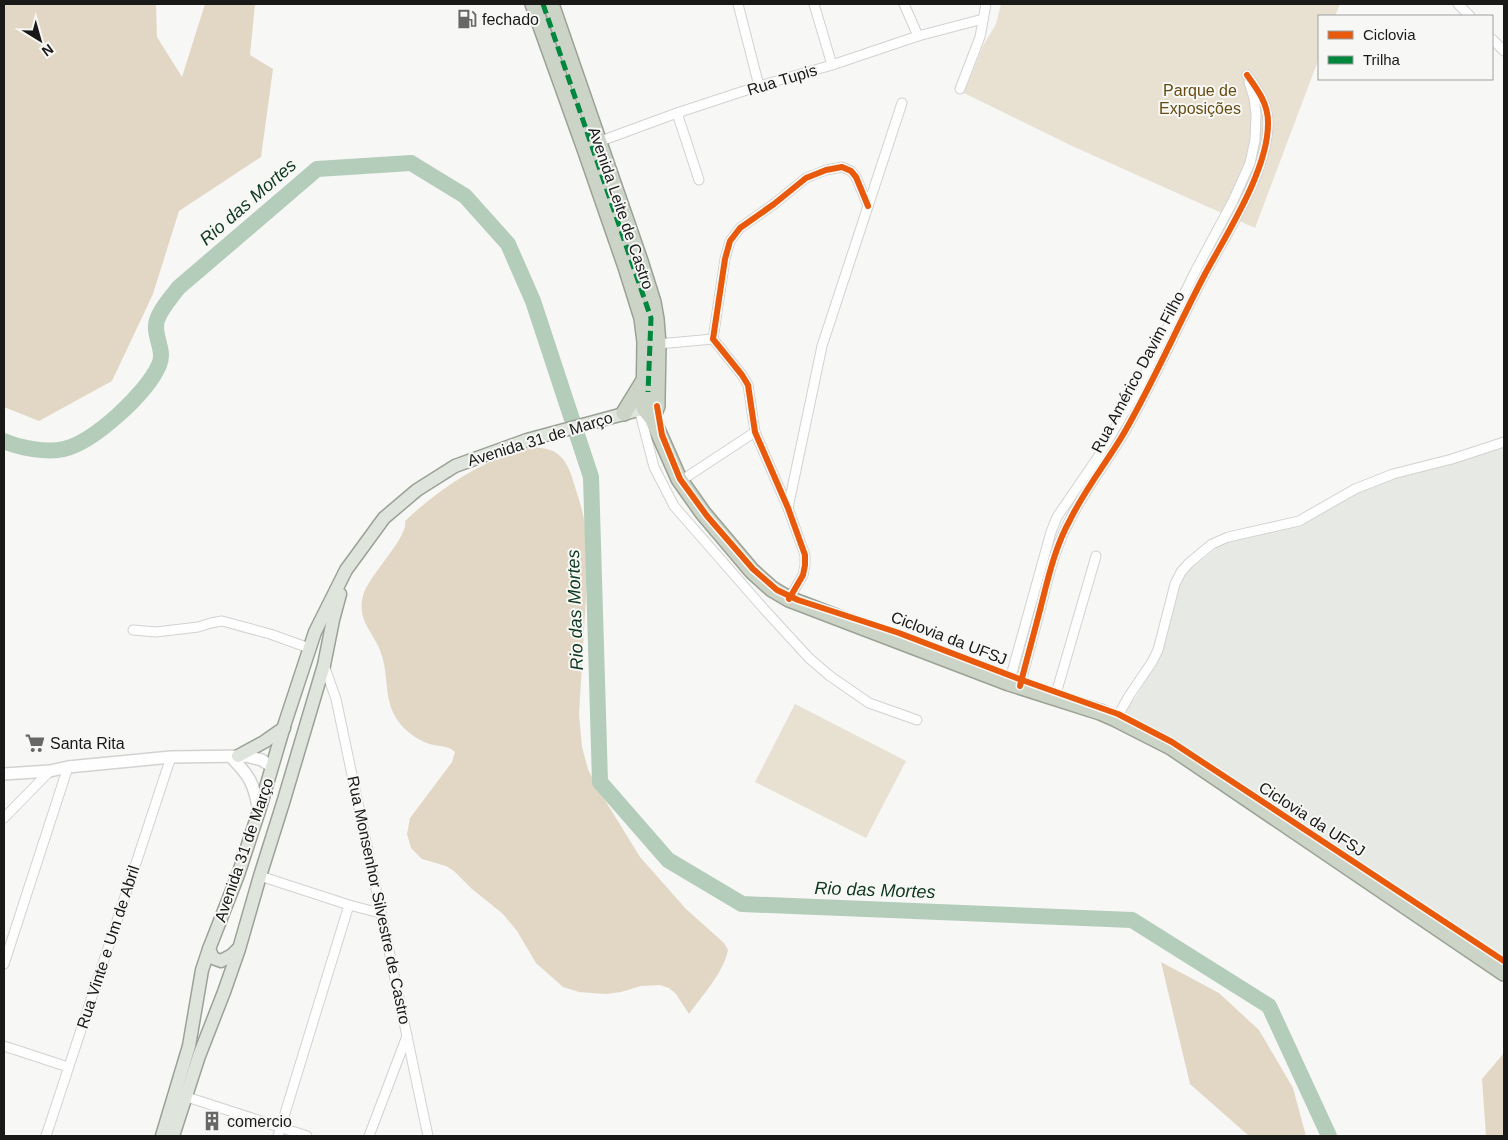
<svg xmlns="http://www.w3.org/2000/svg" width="1508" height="1140" font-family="Arial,sans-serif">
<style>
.built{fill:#e7e9e4}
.green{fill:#e8e0d1}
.forest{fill:#e2d7c4}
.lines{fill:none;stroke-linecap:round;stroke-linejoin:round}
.river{stroke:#b4ccba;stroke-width:16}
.street-casing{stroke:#d2d2d1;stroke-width:11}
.secondary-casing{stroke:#d2d2d1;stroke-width:14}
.primary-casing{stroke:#9ba295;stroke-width:15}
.highway-casing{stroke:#9ba295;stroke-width:18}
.street{stroke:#fefefe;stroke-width:9}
.secondary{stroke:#fefefe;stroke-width:11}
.primary{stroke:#dfe4dc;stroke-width:12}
.highway{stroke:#ccd3c7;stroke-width:15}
.quiet{stroke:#00873e;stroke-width:5;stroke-dasharray:10 5;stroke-linecap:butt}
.cycleway-casing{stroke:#f7f8f5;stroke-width:9}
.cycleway{stroke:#e8590c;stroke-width:6}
.labels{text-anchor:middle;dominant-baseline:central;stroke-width:4;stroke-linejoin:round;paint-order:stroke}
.poi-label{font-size:16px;fill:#191918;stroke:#f7f8f5;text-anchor:start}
.street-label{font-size:16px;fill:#191918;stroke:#f7f8f5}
.park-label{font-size:16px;fill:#674b11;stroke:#f7f8f5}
.water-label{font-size:18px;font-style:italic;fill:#0e381f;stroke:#f7f8f5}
</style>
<rect width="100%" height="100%" fill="#f7f7f6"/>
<polygon class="built" points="1504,445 1504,962 1248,794 1176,743 1123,712 1136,697 1155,665 1183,575 1223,543 1266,533 1356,490"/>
<g class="green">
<polygon points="1001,4 1340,4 1335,16 1319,16 1319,58 1255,228 1070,145 964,93 983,46 996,24"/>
<polygon points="795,704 906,761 866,838 755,782"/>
</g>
<g class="forest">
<polygon points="4,4 156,4 157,37 182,77 205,4 255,4 250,55 273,69 261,157 179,211 153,294 112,381 39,421 4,407"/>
<path d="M531,447C542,448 552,448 560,456C568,464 571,473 574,484C584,513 588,533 588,564L579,714L582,747L588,769L595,784L640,857L686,909L724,943L728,950C724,972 702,996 689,1014L676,994L669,988L660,985L641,986L621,992L606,994L579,992L563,987L536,963L517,931L503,914L472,889L454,871L446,866L422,859L411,848L407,834L410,818L452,762L455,752C448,745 439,747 430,744C420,741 411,735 404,728C382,705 390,683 382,656C376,634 356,622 363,596C368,576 409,537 405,521C440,488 484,459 531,447Z"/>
<polygon points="1161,962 1219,993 1259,1030 1293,1088 1306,1136 1249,1136 1190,1084"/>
<polygon points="1504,1053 1504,1136 1486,1136 1482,1079"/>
</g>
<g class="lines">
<path class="river" d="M4,441C19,448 47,453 64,449C94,442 147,393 159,365C166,350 152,335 157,320C161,308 171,298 178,288L317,169L411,163L465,196L508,244L533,301L591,477L600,782L668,860L742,904L1132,920L1269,1006L1329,1136"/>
<defs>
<g id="street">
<polyline points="738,4 759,86"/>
<polyline points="814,4 832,65"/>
<polyline points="904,4 918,36"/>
<polyline points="1458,4 1470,16"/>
<polyline points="1492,39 1504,51"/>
<polyline points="960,89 980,37 986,4"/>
<polyline points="677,113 699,180"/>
<polyline points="596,144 598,142 677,113 759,86 832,65 918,36 983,19"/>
<polyline points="658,344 713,339"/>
<polyline points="639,409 654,467 674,506 764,609 809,658 830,676 869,703 917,720"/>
<polyline points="679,479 682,480 755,432"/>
<polyline points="788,508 822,346 902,103"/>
<polyline points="789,599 803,575 805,565 805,555 788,508 755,432 748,385 742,375 713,339 725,259 730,241 740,228 774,204 806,178 826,170 842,167 851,171 856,177 868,206"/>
<polyline points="133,630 156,632 198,627 211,623 222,621 270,634 309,648"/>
<polyline points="324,665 336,699 428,1136"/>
<polyline points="1009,683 1051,532 1057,517 1098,457 1134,396 1196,270 1233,201 1250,163 1255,140 1256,114 1254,98 1249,82"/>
<path d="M1020,686C1027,658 1035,630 1042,602C1049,574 1056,545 1070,520C1085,489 1107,462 1124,433C1154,381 1177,327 1205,274C1227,233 1269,169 1268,122C1268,103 1257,89 1247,75"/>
<polyline points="1055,697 1096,556"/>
<polyline points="1116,719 1129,696 1152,662 1158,650 1175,584 1181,572 1189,563 1212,544 1228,537 1299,521 1355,489 1393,474 1452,459 1504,442"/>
<polyline points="4,818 50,771"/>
<polyline points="260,876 349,905 380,913"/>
<polyline points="4,964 68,767"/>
<polyline points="4,1046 68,1067"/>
<polyline points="181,1095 307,1136"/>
<polyline points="46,1136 171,757"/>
<polyline points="278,1136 349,905"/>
<polyline points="369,1136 407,1036"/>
</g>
<g id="secondary">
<path d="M231,757C250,776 254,784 259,811"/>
<polyline points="4,774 50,771 68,767 171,757 246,756 262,760 272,767"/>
</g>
<g id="primary">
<polyline points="238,756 264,742 284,728"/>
<polyline points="209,949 213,958 221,961 232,955 238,949"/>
<polyline points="162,1136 189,1046 202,970 209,949 238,875 259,811 285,723 315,632 346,570 384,518 417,490 455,466 527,440 653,406"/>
<polyline points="173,1136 199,1056 224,992 239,949 260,876 283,803 324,665 333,620 340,594"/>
</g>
<g id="highway">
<polyline points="533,4 585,149 626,267 642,318 645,342 644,408 652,418 679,479 703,513 752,571 772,589 789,599 1009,683 1100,712 1116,719 1171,747 1504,973"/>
<polyline points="551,4 640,261 653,302 656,319 658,344 657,398 657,406 652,418"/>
<polyline points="624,413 643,382"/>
</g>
</defs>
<use href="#street" class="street-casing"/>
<use href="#secondary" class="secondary-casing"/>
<use href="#primary" class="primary-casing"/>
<use href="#highway" class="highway-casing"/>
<use href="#street" class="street"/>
<use href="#secondary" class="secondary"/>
<use href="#primary" class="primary"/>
<use href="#highway" class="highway"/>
<polyline class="quiet" points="543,4 651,318 648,392"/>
<defs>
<g id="cycleway">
<polyline points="657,406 662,435 680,479 707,516 753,569 777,590 798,600 899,633 1022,680 1118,714 1172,742 1504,961"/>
<polyline points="789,599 803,575 805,565 805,555 788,508 755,432 748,385 742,375 713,339 725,259 730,241 740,228 774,204 806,178 826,170 842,167 851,171 856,177 868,206"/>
<path d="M1020,686C1027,658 1035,630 1042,602C1049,574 1056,545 1070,520C1085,489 1107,462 1124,433C1154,381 1177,327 1205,274C1227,233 1269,169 1268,122C1268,103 1257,89 1247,75"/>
</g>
</defs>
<use href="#cycleway" class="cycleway-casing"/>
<use href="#cycleway" class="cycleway"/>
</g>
<defs>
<symbol id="fuel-bare" viewBox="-9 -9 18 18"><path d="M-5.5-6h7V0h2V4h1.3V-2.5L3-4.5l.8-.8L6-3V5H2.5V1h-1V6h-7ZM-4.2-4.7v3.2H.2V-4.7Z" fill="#676766" stroke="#f7f8f5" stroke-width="2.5" paint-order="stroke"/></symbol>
<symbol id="supermarket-bare" viewBox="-9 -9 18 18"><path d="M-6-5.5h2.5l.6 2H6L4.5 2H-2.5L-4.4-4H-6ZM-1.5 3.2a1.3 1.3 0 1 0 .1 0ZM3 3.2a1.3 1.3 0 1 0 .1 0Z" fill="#676766" stroke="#f7f8f5" stroke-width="2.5" paint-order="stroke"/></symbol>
<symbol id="building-bare" viewBox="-9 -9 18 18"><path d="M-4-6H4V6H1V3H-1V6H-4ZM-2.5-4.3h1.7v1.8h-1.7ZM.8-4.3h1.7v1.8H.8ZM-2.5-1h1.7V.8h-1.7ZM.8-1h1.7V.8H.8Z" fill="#676766" stroke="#f7f8f5" stroke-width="2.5" paint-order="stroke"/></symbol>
</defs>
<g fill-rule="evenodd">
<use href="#fuel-bare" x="453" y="5" width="28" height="28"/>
<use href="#supermarket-bare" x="21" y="729" width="28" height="28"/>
<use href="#building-bare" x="198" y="1107" width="28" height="28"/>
</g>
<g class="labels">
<g class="poi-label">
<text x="482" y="19">fechado</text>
<text x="50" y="743">Santa Rita</text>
<text x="227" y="1121">comercio</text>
</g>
<g class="street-label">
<text transform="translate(782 80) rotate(-17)">Rua Tupis</text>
<text transform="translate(621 208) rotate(71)">Avenida Leite de Castro</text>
<text transform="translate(1138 372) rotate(-62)">Rua Américo Davim Filho</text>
<text transform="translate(540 439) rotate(-17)">Avenida 31 de Março</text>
<text transform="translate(949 638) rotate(21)">Ciclovia da UFSJ</text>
<text transform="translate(1312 819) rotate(33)">Ciclovia da UFSJ</text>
<text transform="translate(244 850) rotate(-71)">Avenida 31 de Março</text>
<text transform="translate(379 900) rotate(78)">Rua Monsenhor Silvestre de Castro</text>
<text transform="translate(108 947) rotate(-72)">Rua Vinte e Um de Abril</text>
</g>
<g class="park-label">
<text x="1200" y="90">Parque de<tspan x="1200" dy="18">Exposições</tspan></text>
</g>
<g class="water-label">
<text transform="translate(248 202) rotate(-41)">Rio das Mortes</text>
<text transform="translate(575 610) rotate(-92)">Rio das Mortes</text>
<text transform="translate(875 890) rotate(2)">Rio das Mortes</text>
</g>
</g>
<rect width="1508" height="1140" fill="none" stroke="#191918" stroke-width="10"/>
<rect x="1318" y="15" width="175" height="65" fill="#f7f8f5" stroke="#9e9f9d"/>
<rect x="1328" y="31" width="25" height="8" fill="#e8590c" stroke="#9e9f9d"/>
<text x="1363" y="40" font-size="15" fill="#191918">Ciclovia</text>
<rect x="1328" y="56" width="25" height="8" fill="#00873e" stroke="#9e9f9d"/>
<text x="1363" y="65" font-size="15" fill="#191918">Trilha</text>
<g transform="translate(40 40) rotate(143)" stroke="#f7f8f5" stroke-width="4" paint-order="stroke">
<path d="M0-4L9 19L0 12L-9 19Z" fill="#191918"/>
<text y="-8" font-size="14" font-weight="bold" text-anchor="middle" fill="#191918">N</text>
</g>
</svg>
